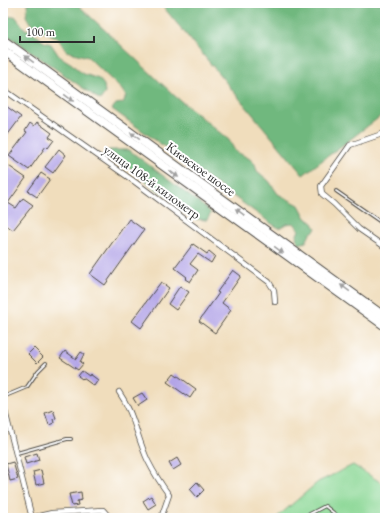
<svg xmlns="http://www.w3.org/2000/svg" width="388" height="521" font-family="'EB Garamond',serif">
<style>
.green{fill:#8ad794;stroke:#5a8160}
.forest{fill:#6fb87e;stroke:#4d7254}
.building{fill:#b2a4e7}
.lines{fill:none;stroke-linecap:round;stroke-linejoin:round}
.lane-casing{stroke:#494641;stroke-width:4}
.street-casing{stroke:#494641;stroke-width:6}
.highway-casing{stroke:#494641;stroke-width:10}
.lane{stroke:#fff;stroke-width:2}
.street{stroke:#fff;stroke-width:4.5}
.highway{stroke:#fff;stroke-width:8}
.oneway{fill:#a0a0a0}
.labels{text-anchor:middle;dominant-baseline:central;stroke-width:4;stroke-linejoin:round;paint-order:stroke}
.street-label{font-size:13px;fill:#2b2b2b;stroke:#fff}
</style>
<rect width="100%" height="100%" fill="#fff"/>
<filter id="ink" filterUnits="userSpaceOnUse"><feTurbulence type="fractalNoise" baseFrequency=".025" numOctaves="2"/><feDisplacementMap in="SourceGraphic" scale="8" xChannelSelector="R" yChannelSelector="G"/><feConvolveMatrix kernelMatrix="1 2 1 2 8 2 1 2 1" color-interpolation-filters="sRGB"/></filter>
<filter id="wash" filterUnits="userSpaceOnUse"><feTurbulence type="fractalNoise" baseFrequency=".012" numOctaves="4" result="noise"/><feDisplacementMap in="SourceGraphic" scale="16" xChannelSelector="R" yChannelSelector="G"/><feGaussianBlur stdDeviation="0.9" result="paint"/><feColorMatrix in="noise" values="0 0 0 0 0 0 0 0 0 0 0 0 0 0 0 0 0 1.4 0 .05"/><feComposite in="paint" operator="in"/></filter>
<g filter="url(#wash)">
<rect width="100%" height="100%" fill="#f0ddbc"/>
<polygon class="green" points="353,465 385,485 385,518 276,518 318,482"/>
<g class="forest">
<polygon points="27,3 76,3 176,97 229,140 235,151 250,159 255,164 257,171 269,181 278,194 299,205 306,218 313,223 316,229 310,234 306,242 299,244 296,237 299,230 294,223 286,224 279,228 272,224 112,109 116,104 123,103 126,96 122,90 88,57 66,51 58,38 37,28 30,23 26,16 28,5"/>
<polygon points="160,3 385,3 385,113 303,175"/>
<polygon points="15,16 25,29 32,31 44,42 51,44 59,56 72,64 78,70 84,74 99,79 104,85 105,93 100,100 3,32 3,20 8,17"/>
<polygon points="108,150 129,150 207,209 211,213 207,220 195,219 169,197 157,190"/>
</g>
<g id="blocks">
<g class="building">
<polygon points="6,106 21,117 3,141 3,109"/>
<polygon points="37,122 52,133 49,137 54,140 48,148 46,146 29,170 9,156 27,132 25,131 30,123 34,126"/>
<polygon points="59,149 66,155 53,173 45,167"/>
<polygon points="3,162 26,178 8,203 16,208 23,198 33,205 13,230 3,223"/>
<polygon points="41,173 50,179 37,197 28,191"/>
<polygon points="129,219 144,230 105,285 90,274"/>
<polygon points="193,244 207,254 209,251 215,256 211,263 198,254 190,264 198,270 190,282 185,279 187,277 175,268"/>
<polygon points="233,270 241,276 222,303 231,310 215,333 199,321 219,293 217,292"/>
<polygon points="161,282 169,288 141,328 132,321"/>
<polygon points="180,286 189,292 176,310 168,304"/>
<polygon points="34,348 43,357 37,363 28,354"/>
<polygon points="65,351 76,359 81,352 84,354 80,362 83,364 78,370 60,358"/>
<polygon points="82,371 89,376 90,374 98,380 94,386 83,378 82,379 78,376"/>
<polygon points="174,373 196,389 190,398 167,382"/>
<polygon points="142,393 147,400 138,406 133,398"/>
<polygon points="53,410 56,418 53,419 54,423 49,425 45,413"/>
<polygon points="37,453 39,460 26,464 24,457"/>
<polygon points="177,458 181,465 173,470 169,463"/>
<polygon points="13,462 18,479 10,481 6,464"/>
<polygon points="41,470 44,483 36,485 33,472"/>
<polygon points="197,482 204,490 197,497 190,489"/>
<polygon points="81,492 82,500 77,501 78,505 72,506 69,494"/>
<polygon points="151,496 156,504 148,509 143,501"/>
</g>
</g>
</g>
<g filter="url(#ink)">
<use href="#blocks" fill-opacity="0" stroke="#494641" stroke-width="1"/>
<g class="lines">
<defs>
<g id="lane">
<polyline points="336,191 385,225"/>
<polyline points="3,397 27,387 38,371 46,363"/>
<polyline points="17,453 67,439 71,439"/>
<polyline points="302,518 325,506 340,518"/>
<polyline points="381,518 385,517"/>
</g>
<g id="street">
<polyline points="3,89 135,182 269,282 274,290 275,302"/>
<polyline points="385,133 350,145 321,186 322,194 334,204 359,229 385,247"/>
<path d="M119,392C134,413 137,438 148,461C154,473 161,484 169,495L161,518"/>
<polyline points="3,403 32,518"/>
<polyline points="30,518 52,513 103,510 110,518"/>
</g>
<g id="highway">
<polyline points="3,40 385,317"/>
<polyline points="3,50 385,326"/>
</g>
</defs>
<use href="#lane" class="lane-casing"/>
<use href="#street" class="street-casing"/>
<use href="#highway" class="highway-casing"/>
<use href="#lane" class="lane"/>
<use href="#street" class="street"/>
<use href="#highway" class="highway"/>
</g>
<defs><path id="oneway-solid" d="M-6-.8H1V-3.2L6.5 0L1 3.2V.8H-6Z"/></defs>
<g class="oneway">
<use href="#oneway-solid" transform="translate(29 59) rotate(-144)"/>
<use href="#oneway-solid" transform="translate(69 98) rotate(36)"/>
<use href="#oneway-solid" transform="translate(135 136) rotate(-144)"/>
<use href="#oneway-solid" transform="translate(174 174) rotate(36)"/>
<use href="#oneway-solid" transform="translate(240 212) rotate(-144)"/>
<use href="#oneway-solid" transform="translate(279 250) rotate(36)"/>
<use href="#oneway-solid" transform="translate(345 288) rotate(-144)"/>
</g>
</g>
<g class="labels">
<g class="street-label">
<text transform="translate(201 169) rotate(36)">Киевское шоссе</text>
<text transform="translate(152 182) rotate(36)">улица 108-й километр</text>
</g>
</g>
<rect width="388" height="521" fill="none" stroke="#fff" stroke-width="16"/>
<path d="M20 36v6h74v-6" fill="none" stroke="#2b2b2b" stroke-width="2"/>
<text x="26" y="36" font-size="12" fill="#2b2b2b" stroke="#ffffff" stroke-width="3" paint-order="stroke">100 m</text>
</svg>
